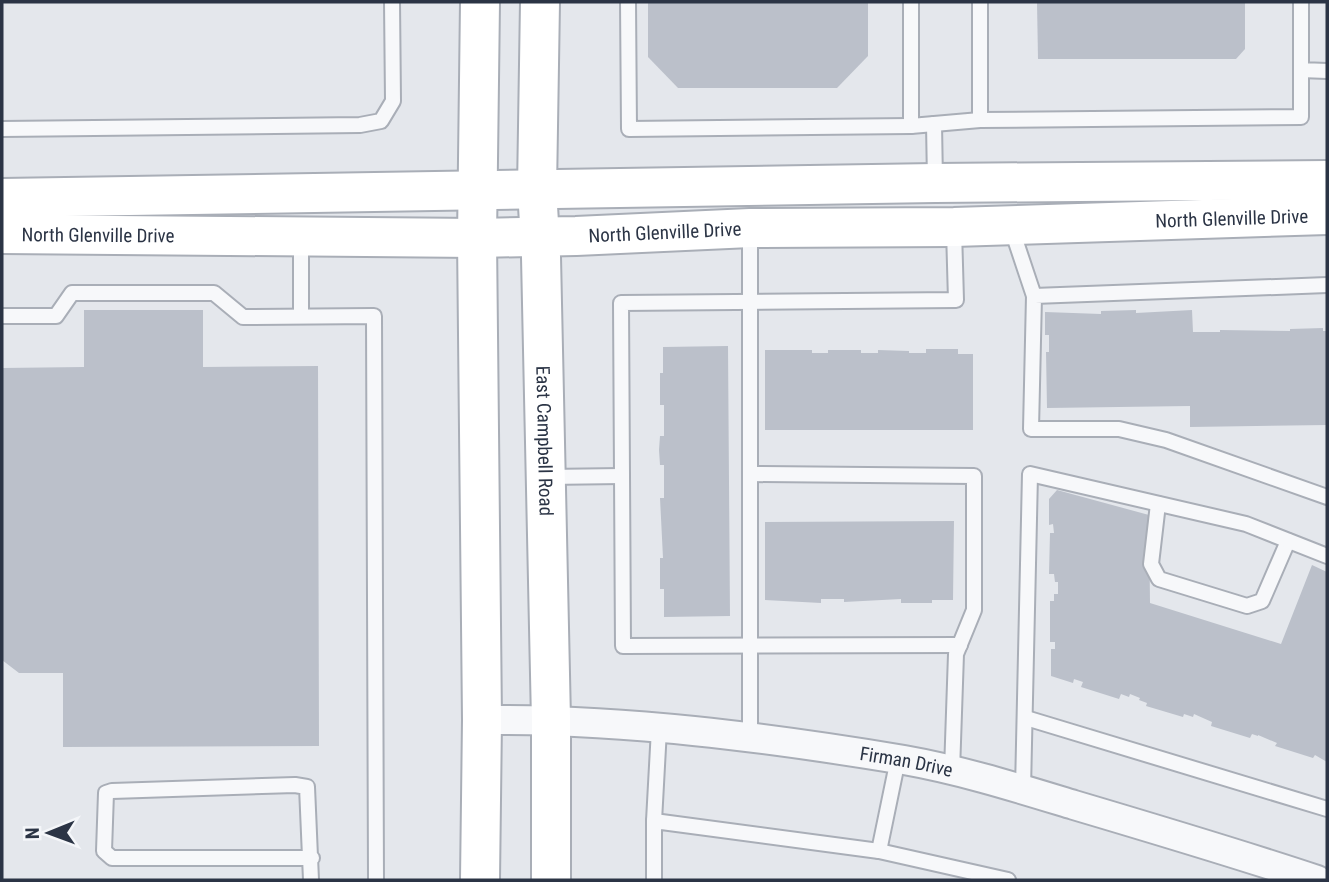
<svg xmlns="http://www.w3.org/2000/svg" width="1329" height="882" font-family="'Roboto Condensed',sans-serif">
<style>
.building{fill:#bbc0ca}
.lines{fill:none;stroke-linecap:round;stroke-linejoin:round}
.lane-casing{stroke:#a9aeb7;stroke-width:18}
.street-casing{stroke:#a9aeb7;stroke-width:32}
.secondary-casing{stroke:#a9aeb7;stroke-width:42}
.lane{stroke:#f7f8fa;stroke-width:14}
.street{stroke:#f7f8fa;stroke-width:28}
.secondary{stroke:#fff;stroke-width:38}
.labels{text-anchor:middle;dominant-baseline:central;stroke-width:7;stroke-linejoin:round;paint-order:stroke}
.street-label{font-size:19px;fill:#2b3445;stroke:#f4f6f9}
</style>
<rect width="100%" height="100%" fill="#e4e7ec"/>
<g class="building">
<polygon points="648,2 868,2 868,56 837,88 678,88 648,57"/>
<polygon points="1037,2 1245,2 1245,49 1236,59 1038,59"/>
<polygon points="84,310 203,310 203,367 318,366 319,746 63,747 63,673 19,673 2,660 2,368 84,367"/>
<polygon points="1136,310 1136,313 1192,310 1193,332 1220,332 1220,330 1290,331 1290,329 1323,328 1323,331 1327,331 1327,425 1190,427 1190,406 1047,408 1046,352 1049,352 1049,335 1045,335 1045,312 1101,314 1101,311"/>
<polygon points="728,346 730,616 664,617 664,589 660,589 660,558 663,558 660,498 664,498 664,465 660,465 659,450 660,436 664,436 664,405 660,405 660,373 663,373 663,347"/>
<polygon points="926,349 958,349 958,354 973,354 973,430 765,430 765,350 812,350 812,353 828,353 828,350 861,350 861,353 878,353 878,350 909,351 909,353 926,353"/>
<polygon points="1057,490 1149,515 1150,603 1281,644 1312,565 1327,572 1327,762 1315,755 1313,758 1275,746 1277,743 1258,735 1258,736 1252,734 1250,738 1211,726 1212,722 1194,714 1193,717 1184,714 1183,717 1146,706 1147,703 1139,700 1140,698 1130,694 1129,697 1121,694 1119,699 1081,687 1083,682 1074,679 1073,683 1051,676 1051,649 1055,649 1055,642 1050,642 1050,601 1054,601 1054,594 1058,594 1058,582 1055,582 1054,574 1049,574 1050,533 1054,533 1053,524 1049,525 1049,499"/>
<polygon points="954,521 953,600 932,600 932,603 901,603 901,599 844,602 844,599 821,599 821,603 765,600 765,522"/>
</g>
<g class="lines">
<defs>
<g id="lane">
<polyline points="628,2 629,129 911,126"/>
<polyline points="911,2 911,126 980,120"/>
<polyline points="980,2 980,120 1301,117 1301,70"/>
<polyline points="1301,2 1301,70 1327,71"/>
<polyline points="934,124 935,181"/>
<polyline points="2,129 360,125 381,121 393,101 392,2"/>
<polyline points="1011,227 1034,296"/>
<polyline points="750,228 750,474 974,476 974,610 956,654 952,771"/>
<polyline points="954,230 956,300 621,303 623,646 960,645"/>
<polyline points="1327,285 1034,296 1031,429 1119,429 1166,440 1327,497"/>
<polyline points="2,316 56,316 72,293 214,293 243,317 374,316 376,880"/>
<polyline points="301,316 301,238"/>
<polyline points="750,474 750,737"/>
<polyline points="547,477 622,476"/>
<polyline points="1158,504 1151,564 1159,579 1247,606 1262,601 1288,541"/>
<polyline points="1026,718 1327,809"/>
<polyline points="1023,789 1030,474 1246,524 1327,556"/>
<polyline points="654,821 659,729"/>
<polyline points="879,851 898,759"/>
<polyline points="311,880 307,787 295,785 112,791 106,793 104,851 112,858 312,858"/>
<polyline points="654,880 654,821 879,851 1008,880"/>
</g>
<g id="street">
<path id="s1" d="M482,720C623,719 765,737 904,760C961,770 1018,788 1074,805C1155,829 1236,853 1317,880"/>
</g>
<g id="secondary">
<polyline points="480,2 477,238 482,720 480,880"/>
<path id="s2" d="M540,2L537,189L541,257L551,720V880"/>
<polyline points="2,198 935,183 1327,180"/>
<path id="s3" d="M2,234L477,238L576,236L750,228L954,227L1327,215"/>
</g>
</defs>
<use href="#lane" class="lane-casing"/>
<use href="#street" class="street-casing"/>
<use href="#secondary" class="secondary-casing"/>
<use href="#lane" class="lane"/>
<use href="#street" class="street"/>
<use href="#secondary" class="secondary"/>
</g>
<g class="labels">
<g class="street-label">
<text stroke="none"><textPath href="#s3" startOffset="1230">North Glenville Drive</textPath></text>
<text stroke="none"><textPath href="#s3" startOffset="663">North Glenville Drive</textPath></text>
<text stroke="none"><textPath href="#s3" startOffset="96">North Glenville Drive</textPath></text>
<text stroke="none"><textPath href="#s2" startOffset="439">East Campbell Road</textPath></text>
<text stroke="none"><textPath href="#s1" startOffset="427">Firman Drive</textPath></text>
</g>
</g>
<rect width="1329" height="882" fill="none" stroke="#2b3445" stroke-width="7"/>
<g transform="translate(49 833) rotate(269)" stroke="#f4f6f9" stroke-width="5" paint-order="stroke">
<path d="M0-5L12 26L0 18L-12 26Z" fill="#2b3445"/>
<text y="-10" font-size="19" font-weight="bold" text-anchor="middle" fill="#2b3445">N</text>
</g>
</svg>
